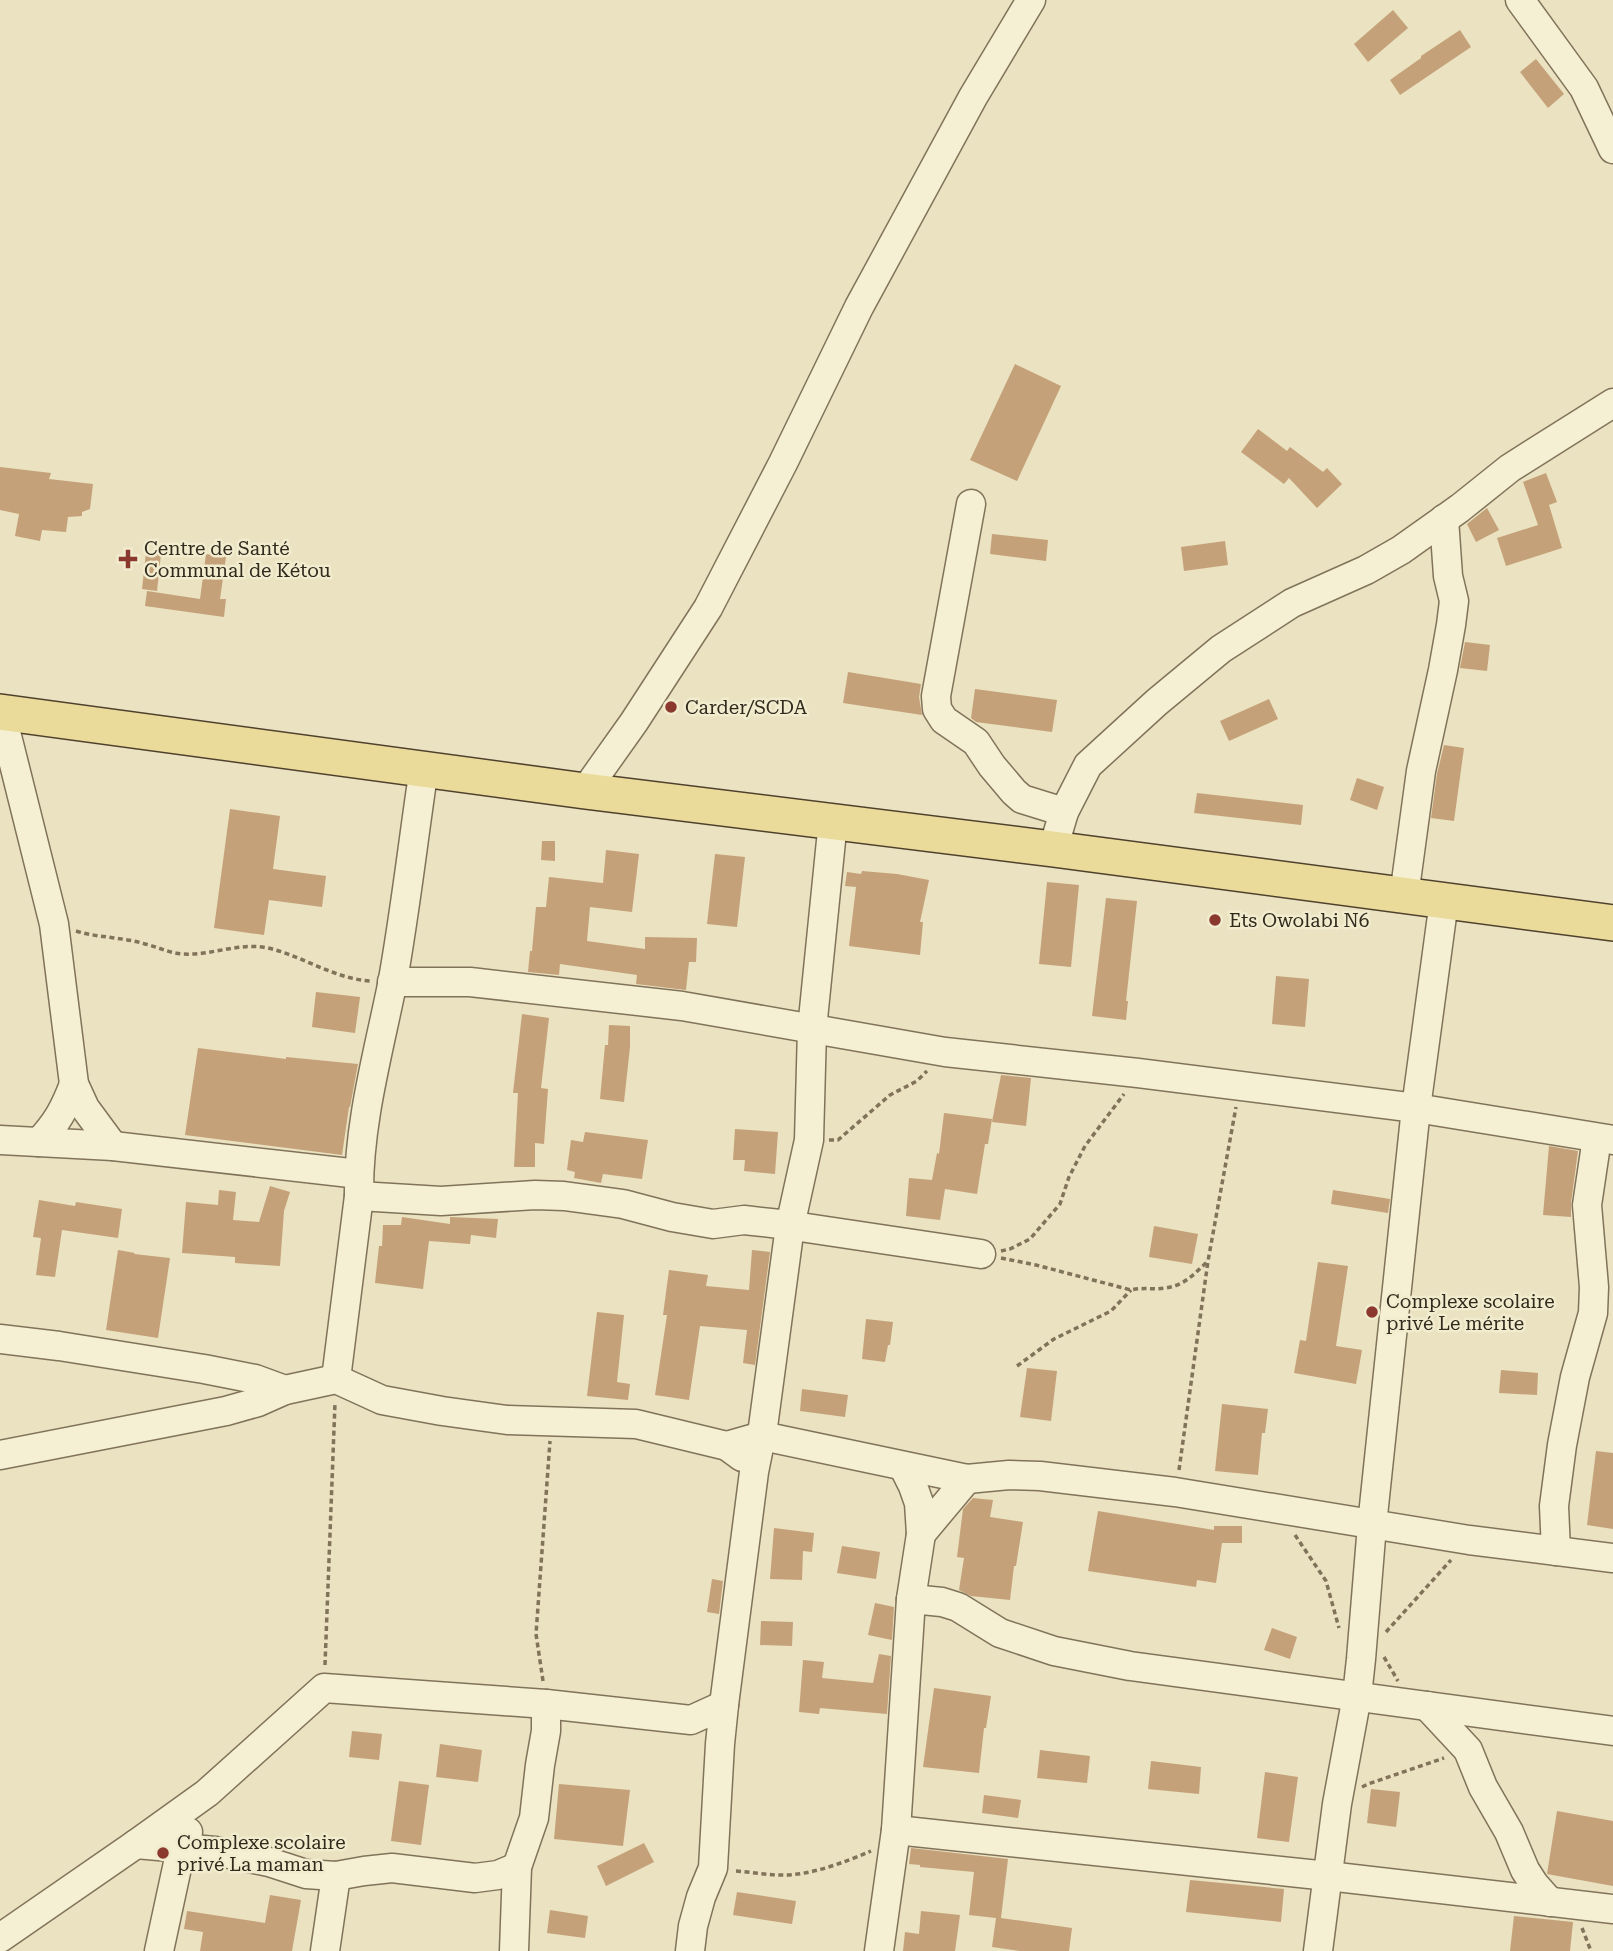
<svg xmlns="http://www.w3.org/2000/svg" width="1613" height="1951" font-family="'Roboto Serif',serif">
<style>
.building{fill:#c5a179}
.lines{fill:none;stroke-linecap:round;stroke-linejoin:round}
.minor-casing{stroke:#81735a;stroke-width:31}
.major-casing{stroke:#4f412e;stroke-width:38}
.path{stroke:#81735a;stroke-width:3.5;stroke-dasharray:5 3.5;stroke-linecap:butt}
.minor{stroke:#f5efd3;stroke-width:28}
.major{stroke:#ebdb9a;stroke-width:35}
.poi-dot{fill:#8b382f;stroke:#f2eccf;stroke-width:2.5}
.labels{text-anchor:middle;dominant-baseline:central;stroke-width:5;stroke-linejoin:round;paint-order:stroke}
.poi-label{font-size:19px;fill:#322a1d;stroke:#f2eccf;text-anchor:start}
</style>
<rect width="100%" height="100%" fill="#eae2c0"/>
<g class="building">
<polygon points="1393,10 1408,28 1368,62 1354,44"/>
<polygon points="1460,30 1471,47 1400,95 1390,80 1421,58 1421,56"/>
<polygon points="1536,59 1564,94 1548,108 1520,72"/>
<polygon points="1015,364 1061,386 1017,481 970,460"/>
<polygon points="1258,429 1287,451 1290,447 1323,472 1327,468 1342,484 1317,508 1289,478 1284,484 1241,452"/>
<polygon points="0,467 51,473 49,479 93,484 90,509 82,512 82,516 68,517 66,532 42,530 40,541 15,536 19,514 0,510"/>
<polygon points="1546,473 1557,502 1549,505 1562,548 1506,566 1497,538 1538,525 1523,482"/>
<polygon points="1487,508 1499,530 1476,542 1467,524"/>
<polygon points="992,534 1048,540 1046,561 990,554"/>
<polygon points="1225,541 1228,565 1184,571 1181,547"/>
<polygon points="146,553 161,554 157,591 142,589"/>
<polygon points="206,554 226,557 220,599 226,599 224,617 145,606 147,591 200,599"/>
<polygon points="1465,642 1490,645 1487,671 1460,668"/>
<polygon points="848,672 921,684 919,697 922,715 843,703"/>
<polygon points="975,689 1057,700 1052,732 976,722 971,718"/>
<polygon points="1269,699 1278,719 1229,741 1220,721"/>
<polygon points="1444,745 1464,748 1454,821 1431,818 1437,774"/>
<polygon points="1357,778 1384,787 1377,810 1350,800"/>
<polygon points="1197,793 1303,805 1301,825 1194,813"/>
<polygon points="230,809 280,816 273,869 326,876 322,907 269,900 264,935 214,928"/>
<polygon points="542,841 555,841 555,861 541,860"/>
<polygon points="606,850 639,854 632,912 590,907 587,941 645,949 645,937 697,938 696,962 689,962 686,990 636,984 637,975 560,964 559,975 528,972 530,951 532,951 536,907 546,907 549,877 603,883"/>
<polygon points="715,854 745,857 737,927 707,924"/>
<polygon points="862,871 897,874 929,880 920,922 923,922 920,955 849,946 856,887 845,886 847,872 861,874"/>
<polygon points="1047,882 1079,885 1071,967 1039,964"/>
<polygon points="1106,898 1137,901 1126,1001 1128,1001 1126,1020 1092,1016"/>
<polygon points="1276,976 1309,979 1305,1027 1272,1024"/>
<polygon points="316,992 360,997 355,1033 312,1027"/>
<polygon points="522,1014 549,1018 541,1088 548,1089 544,1144 535,1143 535,1167 514,1167 518,1093 513,1093"/>
<polygon points="609,1025 630,1026 630,1047 624,1102 600,1099 605,1045 608,1045"/>
<polygon points="198,1048 286,1059 286,1057 358,1064 350,1107 349,1107 342,1155 185,1135"/>
<polygon points="1001,1075 1031,1078 1026,1126 992,1122"/>
<polygon points="944,1113 992,1119 988,1144 985,1144 977,1194 945,1189 940,1220 906,1216 909,1178 932,1180 937,1153 939,1154"/>
<polygon points="735,1129 778,1132 775,1174 744,1171 745,1160 733,1160"/>
<polygon points="585,1132 648,1140 642,1179 603,1174 601,1183 574,1178 575,1172 567,1170 571,1140 583,1142"/>
<polygon points="1549,1146 1578,1151 1571,1203 1571,1217 1543,1215"/>
<polygon points="270,1186 290,1192 284,1211 280,1266 235,1263 235,1257 182,1253 186,1202 218,1205 219,1190 236,1192 233,1220 259,1222"/>
<polygon points="1333,1190 1390,1199 1388,1213 1331,1204"/>
<polygon points="39,1200 75,1206 76,1202 122,1209 118,1238 62,1230 55,1277 36,1275 41,1238 33,1237"/>
<polygon points="402,1217 450,1224 450,1217 498,1219 496,1238 471,1235 470,1244 429,1241 423,1289 375,1283 379,1246 382,1246 383,1225 401,1225"/>
<polygon points="1154,1226 1198,1234 1192,1264 1149,1257"/>
<polygon points="118,1250 135,1253 134,1254 170,1258 158,1338 106,1330"/>
<polygon points="752,1250 770,1252 755,1365 743,1363 747,1330 700,1326 689,1400 655,1395 667,1315 663,1315 669,1270 708,1275 706,1286 749,1290"/>
<polygon points="1318,1262 1348,1266 1336,1346 1362,1350 1356,1384 1294,1373 1300,1340 1306,1341"/>
<polygon points="597,1312 624,1315 617,1382 630,1384 628,1400 587,1396"/>
<polygon points="866,1319 893,1322 890,1345 888,1345 885,1362 862,1359"/>
<polygon points="1027,1368 1057,1371 1051,1421 1020,1417"/>
<polygon points="1501,1370 1538,1373 1537,1395 1499,1393"/>
<polygon points="802,1389 848,1395 845,1417 800,1411"/>
<polygon points="1222,1404 1268,1409 1265,1433 1262,1433 1258,1475 1215,1471"/>
<polygon points="1596,1451 1613,1453 1613,1529 1587,1525"/>
<polygon points="973,1498 993,1500 990,1517 1023,1522 1016,1566 1014,1566 1010,1600 971,1596 959,1590 964,1558 957,1557 963,1509"/>
<polygon points="1098,1511 1214,1530 1214,1526 1242,1526 1242,1543 1222,1543 1216,1583 1197,1580 1196,1587 1088,1571"/>
<polygon points="774,1528 814,1533 812,1552 803,1551 802,1580 770,1579"/>
<polygon points="842,1546 880,1552 876,1579 837,1573"/>
<polygon points="712,1579 723,1581 719,1614 707,1612"/>
<polygon points="875,1603 894,1607 892,1640 868,1635"/>
<polygon points="761,1621 793,1622 792,1646 760,1645"/>
<polygon points="1272,1628 1297,1637 1290,1659 1264,1650"/>
<polygon points="879,1654 891,1656 887,1714 820,1708 819,1714 799,1712 803,1660 824,1662 822,1678 873,1683"/>
<polygon points="934,1688 991,1696 986,1728 984,1728 979,1773 923,1767"/>
<polygon points="352,1731 382,1734 379,1760 349,1757"/>
<polygon points="440,1744 482,1750 478,1782 436,1777"/>
<polygon points="1040,1750 1090,1756 1087,1783 1037,1778"/>
<polygon points="1151,1761 1201,1767 1199,1794 1148,1789"/>
<polygon points="1265,1772 1298,1777 1289,1842 1257,1838"/>
<polygon points="399,1781 429,1785 421,1845 391,1841"/>
<polygon points="559,1784 630,1790 623,1846 554,1839"/>
<polygon points="1371,1789 1400,1792 1396,1827 1367,1823"/>
<polygon points="984,1795 1021,1800 1018,1818 982,1813"/>
<polygon points="1557,1811 1613,1821 1613,1886 1547,1874"/>
<polygon points="644,1843 654,1862 606,1886 597,1866"/>
<polygon points="911,1848 1008,1859 1001,1918 1072,1928 1069,1951 1020,1951 992,1947 996,1918 969,1915 974,1872 920,1867 920,1865 909,1864"/>
<polygon points="1190,1880 1284,1889 1281,1922 1186,1912"/>
<polygon points="737,1892 796,1901 792,1924 733,1915"/>
<polygon points="270,1895 301,1900 292,1951 200,1951 203,1932 184,1929 187,1911 265,1923"/>
<polygon points="550,1910 588,1916 585,1938 547,1933"/>
<polygon points="921,1911 960,1915 955,1951 903,1951 905,1932 919,1934"/>
<polygon points="1514,1916 1573,1922 1570,1951 1510,1951"/>
</g>
<g class="lines">
<defs>
<g id="minor">
<polyline points="1520,0 1584,88 1613,149"/>
<polyline points="971,504 936,696 937,709 944,720 976,742 992,766 1014,792 1022,799 1064,812"/>
<polyline points="1,712 54,924 74,1084 85,1108 113,1146"/>
<polyline points="585,791 634,722 708,608 783,463 859,307 973,97 1031,0"/>
<polyline points="1053,849 1064,812 1088,765 1157,702 1221,649 1292,603 1366,570 1401,550 1460,508 1510,468 1613,403"/>
<polyline points="1404,896 1421,771 1443,670 1451,625 1454,601 1448,576 1444,519"/>
<polyline points="392,982 470,982 682,1006 945,1052 1138,1073 1416,1108 1613,1140"/>
<polyline points="0,1140 113,1146 359,1174"/>
<path d="M39,1142C57,1123 65,1108 74,1084"/>
<polyline points="359,1196 441,1201 535,1195 564,1196 623,1204 672,1217 713,1224 744,1220 780,1224 981,1254"/>
<polyline points="0,1339 59,1346 204,1369 255,1379 285,1390"/>
<path d="M336,1379L359,1196C358,1125 378,1054 392,985C405,914 413,841 424,768"/>
<polyline points="727,1446 762,1436 967,1479 1009,1475 1040,1476 1175,1492 1469,1540 1613,1558"/>
<polyline points="0,1455 226,1411 258,1402 285,1390 336,1379 382,1400 442,1411 507,1420 636,1424 727,1446 742,1457"/>
<polyline points="921,1534 967,1479"/>
<polyline points="1556,1551 1554,1506 1562,1445 1575,1377 1593,1313 1594,1287 1587,1205 1597,1138"/>
<polyline points="911,1599 942,1602 958,1607 1000,1633 1054,1651 1130,1666 1613,1731"/>
<polyline points="1427,1706 1468,1750 1483,1787 1509,1832 1525,1870 1534,1884 1550,1902"/>
<polyline points="896,1830 1328,1876 1613,1909"/>
<polyline points="136,1844 215,1851 269,1862 306,1874 336,1876 364,1871 392,1868 475,1878 498,1875 517,1867"/>
<polyline points="0,1938 136,1844 207,1793 324,1688 546,1704 691,1720 724,1705"/>
<polyline points="159,1951 181,1849 188,1832"/>
<polyline points="325,1951 336,1876"/>
<polyline points="514,1951 517,1867 534,1818 540,1765 546,1731 546,1704"/>
<polyline points="690,1951 693,1926 701,1897 713,1868 720,1744 724,1705 754,1472 763,1427 790,1226 809,1140 812,1029 833,821"/>
<polyline points="879,1951 896,1830 911,1599 921,1534 919,1503 913,1486 903,1466"/>
<polyline points="1318,1951 1337,1804 1357,1696 1361,1659 1372,1525 1416,1108 1444,901"/>
</g>
<polyline id="major" points="0,712 585,791 1053,849 1613,923"/>
</defs>
<use href="#minor" class="minor-casing"/>
<use href="#major" class="major-casing"/>
<g class="path">
<path d="M76,931C99,938 123,937 145,944C158,947 169,953 182,954C211,956 238,942 268,948C303,956 334,979 371,981"/>
<polyline points="829,1140 838,1140 890,1095 917,1081 927,1071"/>
<polyline points="1001,1251 1010,1249 1030,1239 1060,1204 1069,1177 1085,1146 1124,1094"/>
<path d="M1001,1258L1036,1265L1131,1290C1144,1287 1153,1290 1165,1288C1184,1286 1194,1274 1207,1262"/>
<polyline points="1017,1366 1054,1339 1111,1311 1131,1290"/>
<polyline points="1179,1470 1208,1261 1236,1107"/>
<polyline points="1295,1535 1326,1581 1339,1628"/>
<polyline points="1386,1632 1451,1560"/>
<polyline points="1384,1657 1398,1681"/>
<polyline points="325,1665 335,1403"/>
<polyline points="543,1681 536,1634 550,1441"/>
<polyline points="1362,1787 1368,1784 1444,1758"/>
<path d="M736,1871C751,1872 766,1875 780,1875C810,1876 845,1862 871,1851"/>
<polyline points="1582,1928 1591,1951"/>
</g>
<use href="#minor" class="minor"/>
<use href="#major" class="major"/>
</g>
<g class="poi-dot">
<path d="M124.5 548.5h7v7h7v7h-7v7h-7v-7h-7v-7h7z"/>
<circle cx="671" cy="707" r="7"/>
<circle cx="1215" cy="920" r="7"/>
<circle cx="1372" cy="1312" r="7"/>
<circle cx="163" cy="1853" r="7"/>
</g>
<g class="labels">
<g class="poi-label">
<text x="144" y="548">Centre de Santé<tspan x="144" dy="22">Communal de Kétou</tspan></text>
<text x="685" y="707">Carder/SCDA</text>
<text x="1229" y="920">Ets Owolabi N6</text>
<text x="1386" y="1301">Complexe scolaire<tspan x="1386" dy="22">privé Le mérite</tspan></text>
<text x="177" y="1842">Complexe scolaire<tspan x="177" dy="22">privé La maman</tspan></text>
</g>
</g>
</svg>
